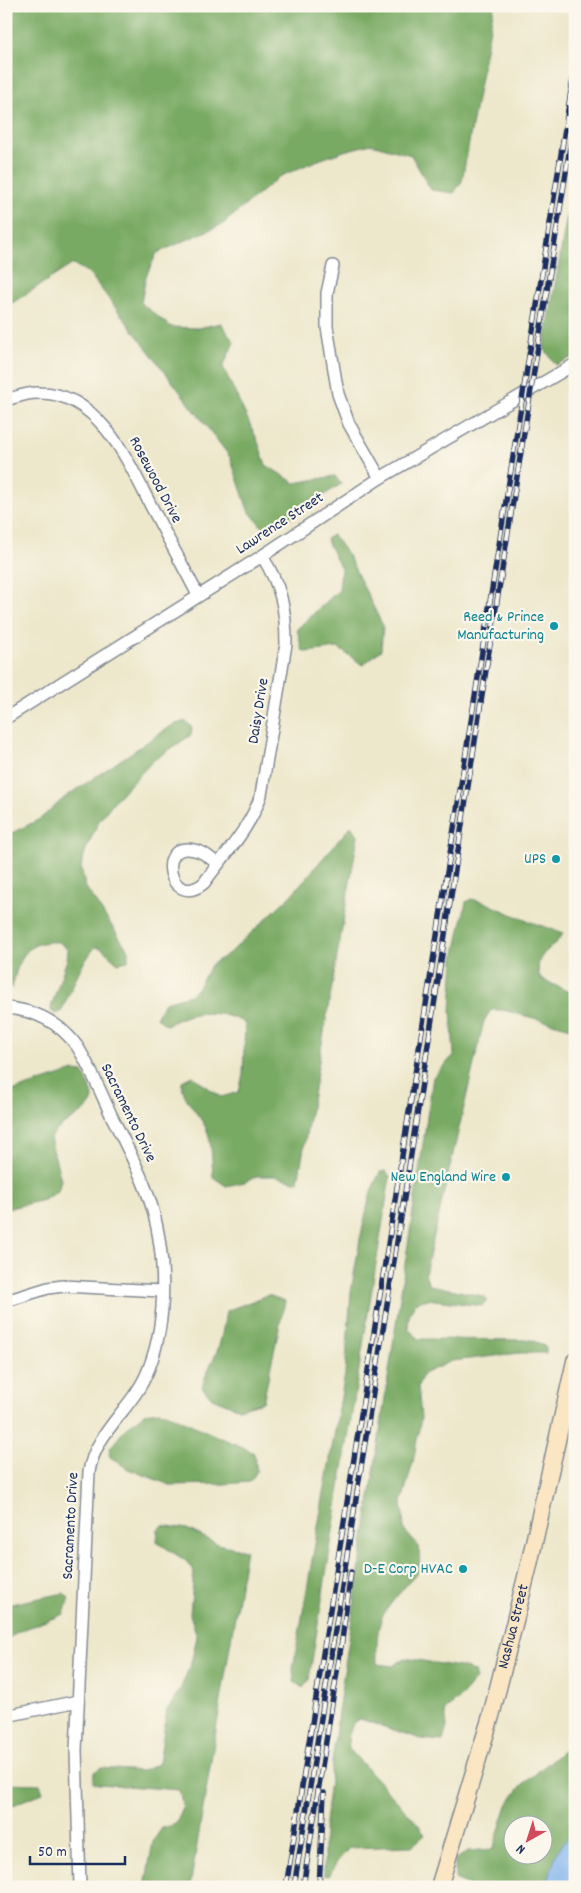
<svg xmlns="http://www.w3.org/2000/svg" width="581" height="1893" font-family="Dekko,sans-serif">
<style>
.forest{fill:#79aa64;stroke:#4a6c61;fill-rule:evenodd}
.water{fill:#80b3ed;stroke:#4e71a6}
.lines{fill:none;stroke-linecap:round;stroke-linejoin:round}
.street-casing{stroke:#848b94;stroke-width:14}
.secondary-casing{stroke:#848b94;stroke-width:19}
.street{stroke:#fff;stroke-width:11}
.secondary{stroke:#fbe6c3;stroke-width:16}
.rail-casing{stroke:#1b2f5e;stroke-width:5.5}
.rail{stroke:#fbf7ec;stroke-width:4;stroke-dasharray:11;stroke-linecap:butt}
.culture-dot{fill:#0f9aa8;stroke:#fbf7ec;stroke-width:2}
.labels{text-anchor:middle;dominant-baseline:central;stroke-width:4.5;stroke-linejoin:round;paint-order:stroke}
.street-label{font-size:16px;fill:#1b2f5e;stroke:#fbf7ec}
.culture-label{font-size:16px;fill:#0d838f;stroke:#fbf7ec;text-anchor:end}
</style>
<rect width="100%" height="100%" fill="#fbf7ec"/>
<filter id="ink" filterUnits="userSpaceOnUse"><feTurbulence type="fractalNoise" baseFrequency=".02" numOctaves="2"/><feDisplacementMap in="SourceGraphic" scale="10" xChannelSelector="R" yChannelSelector="G"/><feConvolveMatrix kernelMatrix="1 2 1 2 8 2 1 2 1" color-interpolation-filters="sRGB"/></filter>
<filter id="wash" filterUnits="userSpaceOnUse"><feTurbulence type="fractalNoise" baseFrequency=".0096" numOctaves="4" result="noise"/><feDisplacementMap in="SourceGraphic" scale="20" xChannelSelector="R" yChannelSelector="G"/><feGaussianBlur stdDeviation="1.12" result="paint"/><feColorMatrix in="noise" values="0 0 0 0 0 0 0 0 0 0 0 0 0 0 0 0 0 1.4 0 .05"/><feComposite in="paint" operator="in"/></filter>
<g filter="url(#wash)">
<rect width="100%" height="100%" fill="#ede7cb"/>
<g class="forest">
<polygon points="6,6 494,6 462,181 454,193 431,190 411,155 371,144 344,151 313,162 279,177 223,224 157,253 146,276 141,303 171,327 198,328 221,323 234,342 223,367 257,439 266,465 295,483 335,476 341,484 267,533 248,510 230,457 89,273 73,264 6,307"/>
<polygon points="575,169 575,356 556,365 544,348"/>
<polygon points="333,535 348,555 383,626 381,650 363,665 338,648 306,652 302,650 297,629 339,590 341,569 326,539"/>
<path d="M185,721L192,727L191,735L154,760L115,800L99,821L85,852L81,867L85,886L128,950V961L118,963L101,948L95,947L81,967L61,1012L56,1014L51,1011L52,1004L67,959L68,950L59,942C25,940 19,958 12,988L6,985V836L40,819L64,798L171,726Z"/>
<path d="M351,826L358,836L298,1182L275,1176H257L245,1182L226,1186L213,1177C212,1163 212,1147 208,1133C202,1115 181,1101 182,1081L192,1076L221,1097L239,1092L243,1074L245,1023C229,1014 206,1010 187,1016C180,1018 173,1022 166,1025L156,1017L165,1002L190,995L198,987L211,965L232,951L292,894Z"/>
<path d="M471,899L484,902L525,920L563,933C554,951 532,952 540,978L575,995V1029L503,1010H491L484,1021L425,1274L430,1285L483,1296L488,1300L482,1306L427,1299L415,1303L409,1316L408,1329L419,1339L532,1340L546,1347V1353H520L452,1361L423,1374L418,1386L421,1418L413,1462L402,1502L404,1530L419,1547L420,1570C411,1580 384,1609 381,1620C376,1634 377,1650 377,1664L393,1666L405,1658L465,1668L474,1671L476,1679L458,1700L445,1710L447,1727L443,1741L421,1739L360,1719L353,1723L348,1738L349,1749L418,1824L425,1835L412,1846L349,1848L337,1862L329,1876L324,1875V1831L338,1712L433,1077L454,1055L451,1011L454,958L466,902Z"/>
<path d="M74,1071L83,1072C86,1079 93,1091 93,1098C91,1114 59,1122 50,1138L61,1180L58,1191L44,1200L6,1209V1093Z"/>
<polygon points="386,1171 390,1177 309,1680 303,1688 294,1682 293,1668 345,1374 351,1292 360,1239 371,1191 380,1172"/>
<path d="M268,1295L285,1301L263,1402L239,1409L212,1398L202,1388C206,1372 211,1365 217,1351C222,1338 224,1324 226,1311Z"/>
<path d="M159,1411C175,1415 184,1422 199,1428C217,1437 236,1443 254,1453L257,1471L250,1482L224,1484L170,1485L128,1469L110,1457L109,1453L110,1448L126,1428L145,1413Z"/>
<polygon points="162,1525 187,1529 218,1544 246,1550 190,1887 145,1887 153,1841 162,1828 176,1824 183,1808 179,1790 98,1784 93,1782 94,1772 101,1768 142,1771 159,1763 167,1710 180,1690 191,1663 197,1637 190,1614 194,1571 186,1561 157,1542 158,1530"/>
<polygon points="64,1593 69,1598 64,1614 17,1632 6,1641 6,1605"/>
<path d="M575,1741V1829L557,1852L546,1887H470L467,1884L455,1879V1860L468,1851L493,1849L507,1805L522,1785ZM514,1826H544V1856H514Z"/>
<polygon points="6,1783 40,1784 43,1793 22,1801 6,1809"/>
</g>
<polygon class="water" points="575,1829 575,1887 546,1887 557,1852"/>
</g>
<g filter="url(#ink)">
<g class="lines">
<defs>
<g id="street">
<polyline points="333,266 327,293 327,327 338,394 349,424 380,478"/>
<path d="M6,400C17,397 28,392 40,393C98,393 128,460 150,504C166,534 182,565 198,595"/>
<polyline points="6,718 262,556 380,478 575,364"/>
<path d="M218,864C211,859 203,851 194,850C155,840 169,911 204,883C224,855 250,829 261,795L286,644C286,609 281,586 262,556"/>
<path d="M6,1008C36,1010 59,1022 77,1046C91,1068 101,1093 112,1117C123,1139 134,1160 143,1182C166,1236 170,1314 149,1368C135,1407 95,1431 89,1472L76,1750L80,1887"/>
<polyline points="6,1301 48,1288 63,1286 161,1291"/>
<polyline points="6,1716 78,1701"/>
</g>
<g id="secondary">
<path id="s1" d="M439,1887L491,1716L528,1569L575,1361"/>
</g>
</defs>
<use href="#street" class="street-casing"/>
<use href="#secondary" class="secondary-casing"/>
<use href="#street" class="street"/>
<use href="#secondary" class="secondary"/>
<defs>
<g id="rail">
<polyline points="286,1887 575,66"/>
<polyline points="294,1887 409,1167 488,657 575,116"/>
<polyline points="303,1887 342,1640 351,1572"/>
<polyline points="319,1887 324,1793"/>
</g>
</defs>
<use href="#rail" class="rail-casing"/>
<use href="#rail" class="rail"/>
</g>
</g>
<g class="culture-dot">
<circle cx="554" cy="626" r="5"/>
<circle cx="556" cy="859" r="5"/>
<circle cx="506" cy="1177" r="5"/>
<circle cx="463" cy="1569" r="5"/>
</g>
<g class="labels">
<g class="street-label">
<text transform="translate(155 480) rotate(62)">Rosewood Drive</text>
<text transform="translate(280 524) rotate(-33)">Lawrence Street</text>
<text transform="translate(259 711) rotate(-81)">Daisy Drive</text>
<text transform="translate(128 1113) rotate(64)">Sacramento Drive</text>
<text transform="translate(71 1526) rotate(-87)">Sacramento Drive</text>
<text stroke="none"><textPath href="#s1" startOffset="271">Nashua Street</textPath></text>
</g>
<g class="culture-label">
<text x="544" y="617">Reed &amp; Prince<tspan x="544" dy="18">Manufacturing</tspan></text>
<text x="546" y="859">UPS</text>
<text x="496" y="1177">New England Wire</text>
<text x="453" y="1569">D-E Corp HVAC</text>
</g>
</g>
<rect width="581" height="1893" fill="none" stroke="#fbf7ec" stroke-width="25"/>
<g transform="translate(528 1840) rotate(219)"><circle r="24" fill="#fbf7ec" stroke="#a1a7b3"/>
<path d="M0-4L9 19L0 12L-9 19Z" fill="#d1495b"/>
<text y="-8" font-size="14" font-weight="bold" text-anchor="middle" fill="#1b2f5e">N</text>
</g>
<path d="M30 1856v8h95v-8" fill="none" stroke="#1b2f5e" stroke-width="2.5"/>
<text x="38" y="1856" font-size="15" fill="#1b2f5e" stroke="#fbf7ec" stroke-width="4" paint-order="stroke">50 m</text>
</svg>
